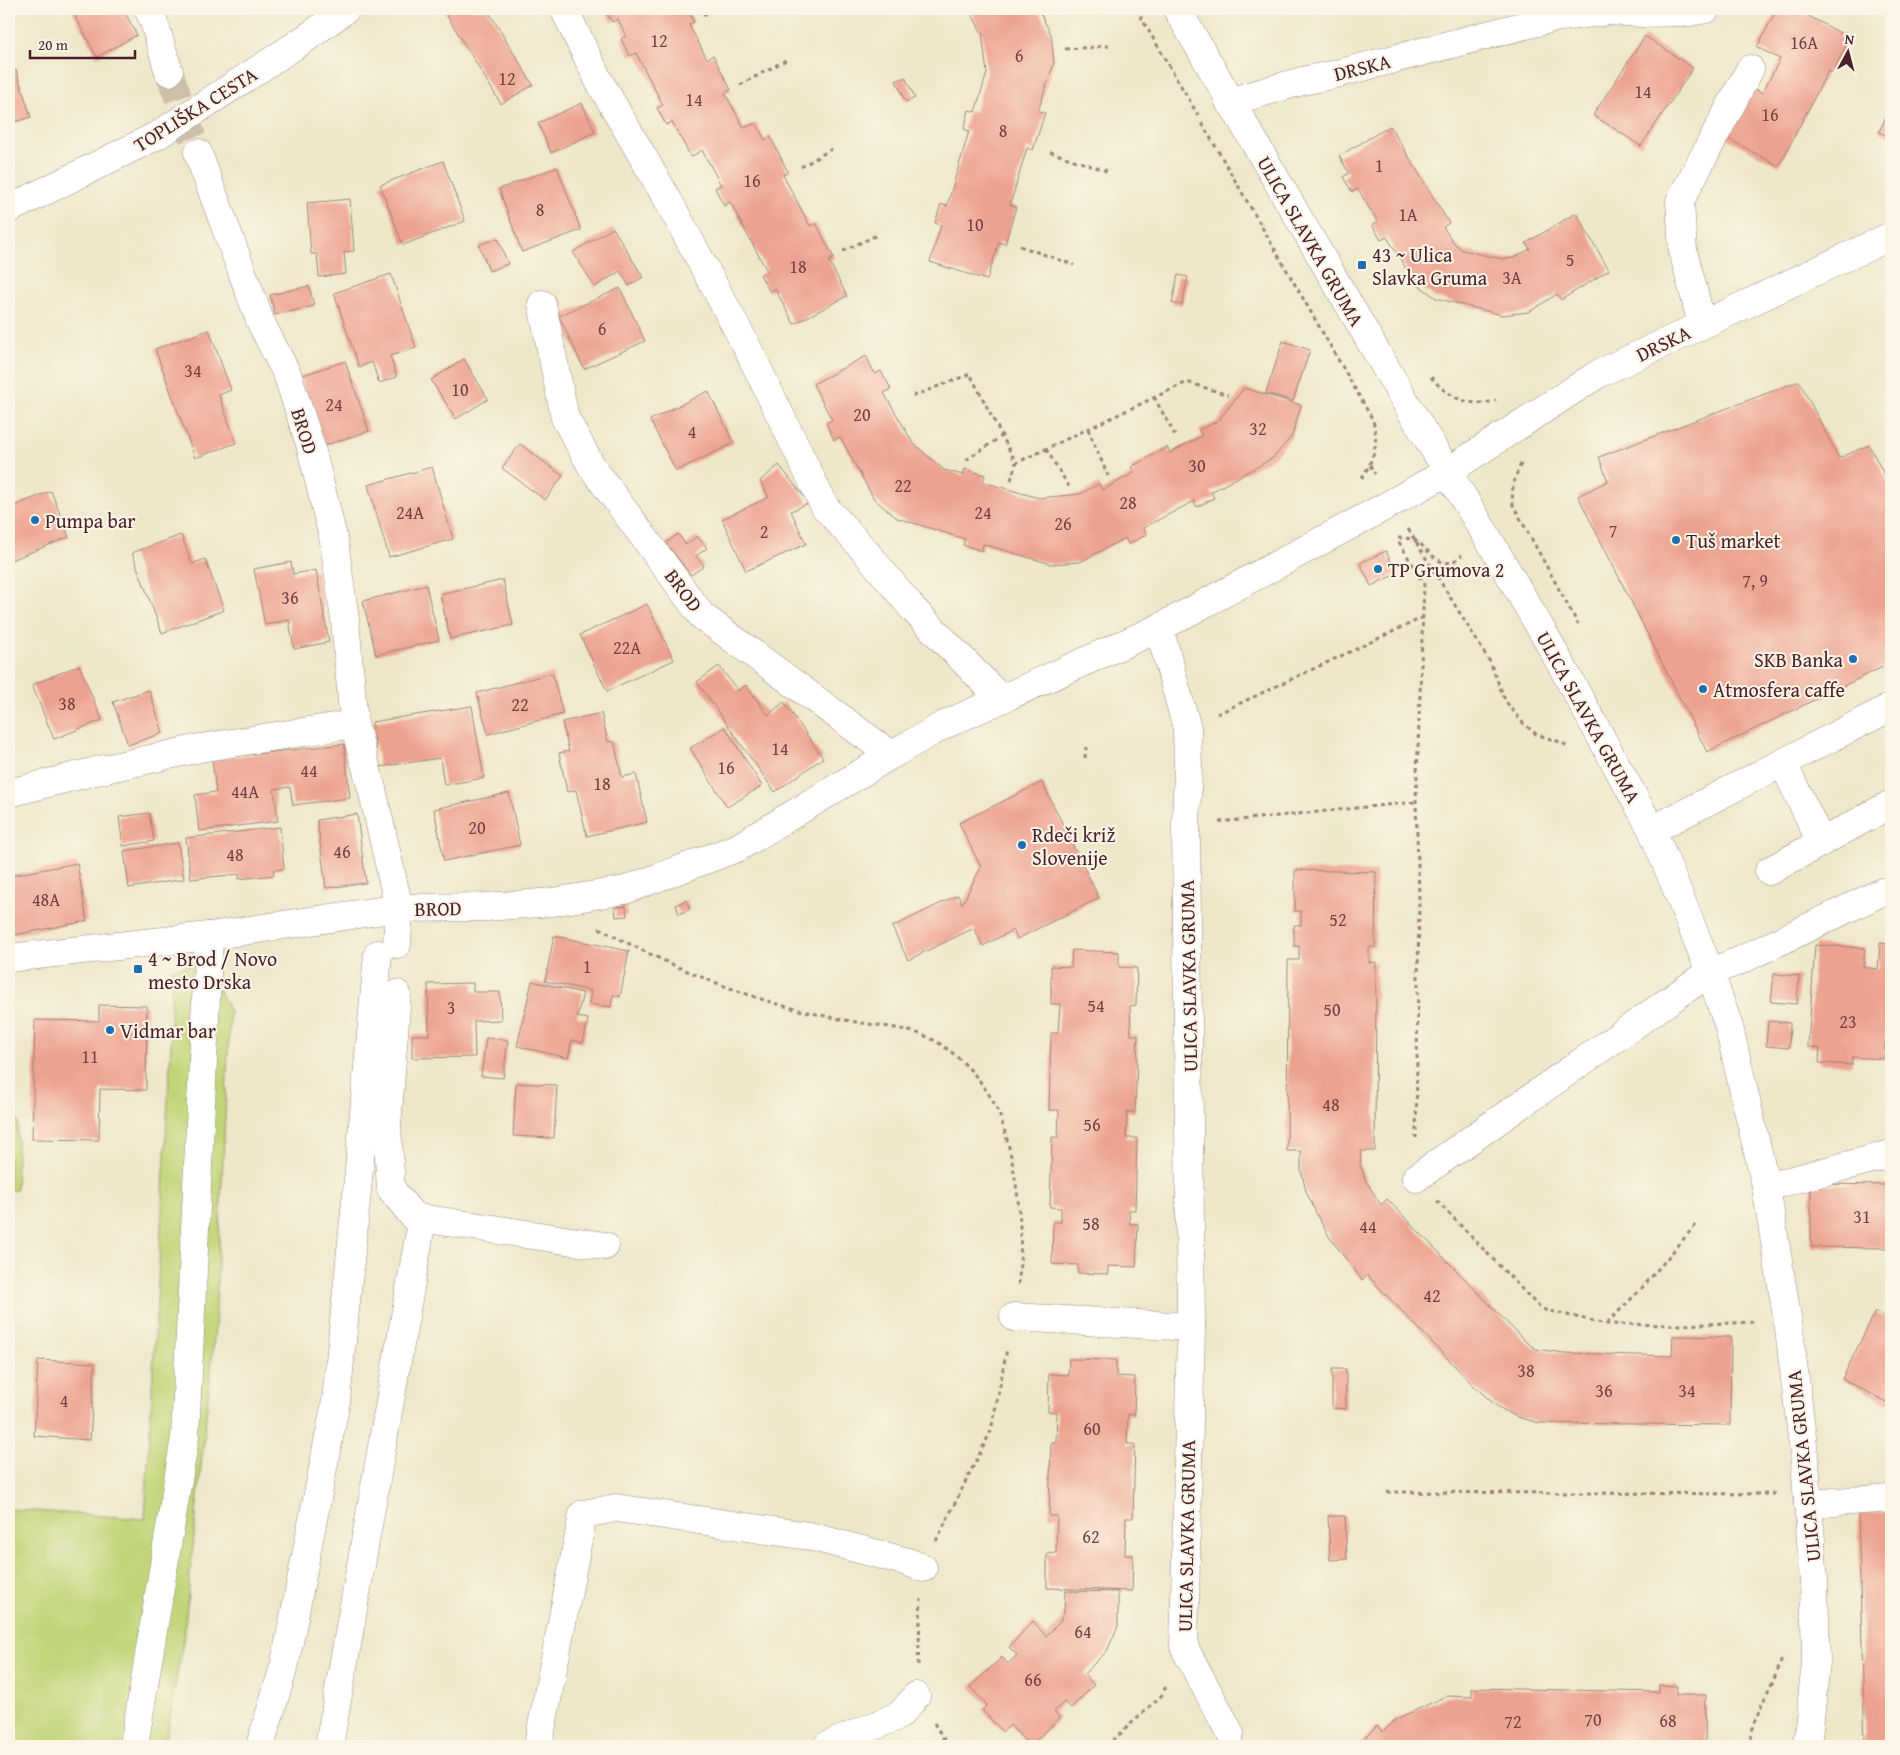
<svg xmlns="http://www.w3.org/2000/svg" width="1900" height="1755" font-family="'Gentium Book Plus',serif">
<style>
.green{fill:#c1d578;stroke:#867a52}
.building{fill:#eda28f}
.lines{fill:none;stroke-linecap:round;stroke-linejoin:round}
.minor-tunnel{stroke:#cdbfaa;stroke-width:28;stroke-dasharray:28 14;stroke-linecap:butt}
.minor-casing{stroke:#9c837a;stroke-width:29}
.major-casing{stroke:#9c837a;stroke-width:29}
.path{stroke:#9c837a;stroke-width:3;stroke-dasharray:4 4;stroke-linecap:butt}
.minor{stroke:#fff;stroke-width:28}
.major{stroke:#fff;stroke-width:28}
.poi-dot{fill:#1f6fb2;stroke:#fcf5e5;stroke-width:2}
.labels{text-anchor:middle;dominant-baseline:central;stroke-width:4;stroke-linejoin:round;paint-order:stroke}
.number-label{font-size:18px;fill:#734044}
.street-label{font-size:20px;fill:#4a1f2b;stroke:#fcf5e5}
.poi-label{font-size:20px;fill:#4a1f2b;stroke:#fcf5e5;text-anchor:start}
</style>
<rect width="100%" height="100%" fill="#fcf5e5"/>
<filter id="ink" filterUnits="userSpaceOnUse"><feTurbulence type="fractalNoise" baseFrequency=".02" numOctaves="2"/><feDisplacementMap in="SourceGraphic" scale="10" xChannelSelector="R" yChannelSelector="G"/><feConvolveMatrix kernelMatrix="1 2 1 2 8 2 1 2 1" color-interpolation-filters="sRGB"/></filter>
<filter id="wash" filterUnits="userSpaceOnUse"><feTurbulence type="fractalNoise" baseFrequency=".0096" numOctaves="4" result="noise"/><feDisplacementMap in="SourceGraphic" scale="20" xChannelSelector="R" yChannelSelector="G"/><feGaussianBlur stdDeviation="1.12" result="paint"/><feColorMatrix in="noise" values="0 0 0 0 0 0 0 0 0 0 0 0 0 0 0 0 0 1.4 0 .05"/><feComposite in="paint" operator="in"/></filter>
<g filter="url(#wash)">
<rect width="100%" height="100%" fill="#eee7ca"/>
<g class="green">
<polygon points="204,962 230,1011 215,1328 184,1635 165,1746 9,1746 9,1509 145,1519 171,1045 171,969"/>
<polygon points="9,1121 18,1121 16,1190 9,1190"/>
</g>
<g id="blocks">
<g class="building">
<polygon points="71,9 123,9 137,35 97,57"/>
<polygon points="443,9 487,9 533,85 501,104"/>
<polygon points="604,9 687,9 694,22 689,25 707,59 713,55 731,90 725,93 744,128 756,123 765,140 770,136 788,172 783,175 810,226 816,223 825,241 834,258 829,261 847,296 794,324 775,289 770,292 760,275 767,271 730,202 724,206 715,188 721,185 702,150 691,157 672,122 666,125 657,108 663,105 636,53 630,56 621,39 626,36 618,19 612,22"/>
<polygon points="969,9 1038,9 1051,34 1054,63 1038,111 1045,113 1033,150 1027,148 1010,205 1016,207 1005,244 999,242 987,280 930,262 941,225 935,223 941,204 947,206 969,131 964,129 969,110 975,112 987,73 982,33"/>
<polygon points="1777,9 1795,9 1850,38 1832,73 1828,71 1779,166 1723,136 1750,86 1762,93 1780,59 1757,47"/>
<polygon points="1645,36 1693,68 1641,146 1593,115"/>
<polygon points="16,70 31,117 9,124 9,73"/>
<polygon points="905,77 915,98 906,102 896,81"/>
<polygon points="582,103 595,132 551,153 538,123"/>
<polygon points="1891,106 1891,138 1879,132"/>
<polygon points="1390,126 1449,223 1443,227 1454,243 1462,250 1502,259 1513,258 1530,249 1526,243 1576,213 1609,270 1561,300 1557,294 1529,312 1502,315 1436,298 1414,282 1387,237 1381,240 1372,225 1378,222 1368,206 1358,189 1352,192 1343,177 1349,173 1339,156"/>
<polygon points="443,161 465,221 403,245 380,185"/>
<polygon points="557,167 581,230 522,252 499,189"/>
<polygon points="350,199 354,251 344,252 346,274 319,277 317,254 311,254 307,203"/>
<polygon points="613,228 643,277 629,286 620,271 595,287 573,252"/>
<polygon points="498,238 508,264 489,271 479,245"/>
<polygon points="391,274 416,348 390,356 397,377 379,383 372,362 359,367 334,293"/>
<polygon points="1178,275 1188,277 1182,305 1172,303"/>
<polygon points="309,286 314,306 275,315 270,295"/>
<polygon points="620,288 645,341 584,369 559,316"/>
<polygon points="209,330 231,390 219,395 236,443 195,458 155,349"/>
<polygon points="1283,341 1310,350 1293,401 1266,393"/>
<polygon points="866,356 875,374 881,371 891,389 884,393 913,443 944,470 963,475 965,469 985,475 983,482 1039,498 1080,494 1099,484 1102,490 1134,473 1131,467 1167,447 1170,453 1202,436 1199,430 1218,421 1244,388 1301,405 1292,436 1273,458 1211,492 1214,498 1197,507 1194,501 1143,528 1146,535 1128,544 1125,538 1080,562 1051,564 983,544 982,551 963,545 965,539 897,518 874,499 840,437 834,440 826,423 832,420 813,384"/>
<polygon points="464,359 488,399 456,419 431,380"/>
<polygon points="345,361 369,431 323,446 300,376"/>
<polygon points="1799,381 1839,458 1869,445 1891,488 1891,663 1707,752 1578,496 1608,481 1599,457"/>
<polygon points="708,391 734,443 676,471 650,420"/>
<polygon points="520,444 563,476 545,500 502,468"/>
<polygon points="779,465 809,503 791,511 806,544 746,571 722,519 769,497 760,481"/>
<polygon points="432,467 453,539 389,557 368,485"/>
<polygon points="51,491 69,537 9,561 9,508"/>
<polygon points="678,534 686,545 697,536 707,548 696,556 704,566 691,575 666,543"/>
<polygon points="181,535 192,564 205,559 224,610 162,633 132,553"/>
<polygon points="1386,551 1396,574 1371,586 1360,563"/>
<polygon points="291,562 293,574 316,570 329,642 294,649 289,620 265,625 254,569"/>
<polygon points="503,580 513,625 450,639 440,594"/>
<polygon points="426,585 439,640 376,655 363,601"/>
<polygon points="647,604 674,660 607,691 580,635"/>
<polygon points="79,665 102,720 54,739 32,685"/>
<polygon points="719,666 738,691 746,685 768,715 784,702 823,758 775,792 697,682"/>
<polygon points="552,673 563,714 488,734 477,693"/>
<polygon points="149,690 163,733 128,745 113,702"/>
<polygon points="472,706 484,778 444,785 440,758 379,767 372,722"/>
<polygon points="601,713 608,742 614,741 622,777 636,774 647,822 587,836 576,790 567,792 559,753 569,751 562,722"/>
<polygon points="725,727 762,786 727,807 690,748"/>
<polygon points="344,744 350,798 293,805 290,787 274,789 278,821 199,831 195,795 216,792 212,759"/>
<polygon points="1042,782 1099,898 1017,939 1013,930 983,946 974,928 908,960 892,927 958,895 962,904 981,867 959,823"/>
<polygon points="509,793 520,845 444,861 434,809"/>
<polygon points="149,813 154,841 123,846 119,817"/>
<polygon points="357,814 366,883 326,888 317,820"/>
<polygon points="280,827 284,869 273,870 274,875 239,879 239,874 191,879 186,838"/>
<polygon points="178,843 184,879 129,888 124,851"/>
<polygon points="77,863 87,921 9,936 9,876"/>
<polygon points="1295,870 1376,872 1375,947 1369,947 1369,963 1376,962 1375,1151 1361,1151 1360,1165 1366,1181 1381,1205 1387,1199 1526,1342 1536,1349 1564,1353 1672,1356 1673,1336 1731,1337 1730,1425 1540,1423 1517,1417 1498,1407 1475,1387 1367,1275 1362,1280 1330,1238 1317,1215 1306,1191 1301,1170 1301,1151 1287,1151 1288,960 1299,960 1299,946 1294,946 1294,925 1301,925 1301,911 1295,911"/>
<polygon points="686,900 690,909 679,914 676,905"/>
<polygon points="626,906 627,916 616,917 615,907"/>
<polygon points="554,936 629,951 620,997 613,995 611,1007 589,1004 591,991 545,981"/>
<polygon points="1880,943 1891,944 1891,1043 1885,1043 1884,1059 1852,1057 1852,1065 1819,1063 1820,1048 1808,1047 1815,945 1865,948 1863,967 1878,969"/>
<polygon points="1072,950 1119,952 1119,967 1137,968 1136,1005 1130,1006 1131,1035 1138,1035 1135,1112 1127,1112 1126,1138 1137,1138 1135,1210 1129,1210 1130,1224 1138,1224 1136,1267 1108,1266 1108,1274 1078,1273 1078,1265 1052,1264 1053,1222 1061,1222 1061,1208 1050,1207 1052,1137 1058,1137 1059,1110 1049,1110 1051,1033 1058,1033 1060,1004 1051,1004 1051,966 1071,967"/>
<polygon points="1774,974 1799,976 1797,1004 1771,1002"/>
<polygon points="532,981 583,993 577,1017 588,1019 583,1043 572,1040 568,1058 517,1046"/>
<polygon points="473,983 473,992 500,992 501,1020 474,1021 475,1057 412,1058 412,1035 429,1035 428,984"/>
<polygon points="99,1005 147,1006 146,1090 100,1089 99,1140 32,1139 35,1020 99,1021"/>
<polygon points="1768,1021 1790,1023 1789,1048 1766,1046"/>
<polygon points="486,1038 508,1040 503,1078 481,1076"/>
<polygon points="516,1083 557,1085 554,1138 513,1136"/>
<polygon points="1811,1184 1891,1185 1891,1248 1811,1247"/>
<polygon points="1875,1312 1891,1320 1891,1404 1842,1379"/>
<polygon points="1069,1359 1116,1360 1116,1376 1135,1377 1134,1415 1128,1414 1127,1444 1135,1444 1133,1518 1126,1518 1125,1555 1133,1555 1132,1591 1047,1588 1047,1554 1056,1553 1057,1516 1049,1516 1051,1442 1056,1442 1057,1412 1048,1412 1049,1374 1068,1375"/>
<polygon points="38,1360 95,1363 90,1440 34,1436"/>
<polygon points="1332,1369 1346,1369 1346,1409 1332,1408"/>
<polygon points="1891,1512 1891,1746 1865,1746 1858,1514"/>
<polygon points="1328,1516 1345,1516 1347,1559 1330,1560"/>
<polygon points="1065,1591 1118,1592 1118,1626 1107,1651 1084,1674 1094,1685 1071,1708 1064,1702 1054,1712 1060,1718 1030,1746 1010,1725 1003,1732 982,1710 987,1705 970,1687 1002,1657 1008,1664 1017,1655 1009,1647 1033,1621 1046,1636 1060,1622 1064,1612"/>
<polygon points="1659,1685 1677,1686 1676,1695 1706,1695 1705,1746 1356,1746 1377,1726 1383,1732 1396,1719 1447,1696 1472,1697 1472,1688 1659,1692"/>
</g>
</g>
</g>
<g filter="url(#ink)">
<use href="#blocks" fill-opacity="0" stroke="#9c837a" stroke-width="1"/>
<g class="lines">
<polyline class="minor-tunnel" points="169,72 198,153"/>
<defs>
<g id="minor">
<polyline points="148,9 153,19 169,72"/>
<polyline points="564,9 599,81 669,202 747,347 825,507 865,551 914,610 1001,699"/>
<polyline points="1177,9 1412,413 1488,538 1548,641 1652,830 1673,880 1710,972 1729,1027 1766,1187 1789,1329 1805,1462 1814,1581 1816,1662 1807,1746"/>
<polyline points="1229,102 1302,81 1332,75 1553,18 1609,11 1641,13 1690,12 1706,9"/>
<polyline points="198,153 261,323 287,374 310,444 334,541 345,620 354,724 372,789 399,908 397,944"/>
<polyline points="542,304 565,418 592,467 702,616 891,755"/>
<polyline points="1702,324 1683,251 1680,201 1750,69"/>
<polyline points="1783,763 1821,842"/>
<polyline points="9,793 96,771 200,748 354,724"/>
<polyline points="1652,830 1891,707"/>
<polyline points="1769,871 1891,804"/>
<polyline points="9,958 209,936 399,908 487,907 553,902 625,890 737,848 891,755 944,725 1159,628 1388,505 1447,472 1598,374 1891,236"/>
<polyline points="1416,1178 1710,972 1739,961 1882,892 1891,891"/>
<polyline points="1766,1187 1891,1154"/>
<polyline points="414,1217 605,1246"/>
<polyline points="1014,1317 1191,1327 1186,825 1188,769 1187,728 1159,628"/>
<polyline points="1191,1327 1184,1647 1230,1733"/>
<polyline points="1808,1504 1891,1498"/>
<polyline points="134,1746 185,1437 209,936"/>
<polyline points="260,1746 285,1663 336,1401 357,1191 378,954"/>
<polyline points="329,1746 421,1226 391,1189 387,1126 397,994"/>
<polyline points="538,1746 583,1514 616,1508 809,1536 908,1562 923,1568"/>
<polyline points="827,1746 900,1715 916,1696"/>
</g>
<polyline id="major" points="9,209 158,135 305,39 346,9"/>
</defs>
<use href="#minor" class="minor-casing"/>
<use href="#major" class="major-casing"/>
<g class="path">
<polyline points="1136,9 1198,115"/>
<polyline points="703,15 716,9"/>
<polyline points="1065,49 1110,46"/>
<polyline points="740,85 786,60"/>
<path d="M1202,123L1373,420C1379,447 1374,458 1360,481"/>
<polyline points="1050,152 1110,172"/>
<polyline points="801,167 835,147"/>
<polyline points="1020,246 1074,265"/>
<polyline points="843,251 879,234"/>
<path d="M1431,377C1447,397 1471,409 1496,400"/>
<polyline points="913,396 970,374 1016,463 1187,382 1228,395"/>
<polyline points="1154,397 1176,437"/>
<polyline points="1088,429 1108,476"/>
<polyline points="1046,449 1071,490"/>
<polyline points="966,460 1002,436"/>
<path d="M1521,464C1514,478 1511,490 1513,505L1578,624"/>
<polyline points="1370,465 1375,474"/>
<polyline points="1011,480 1016,463"/>
<polyline points="1408,529 1490,662 1505,700 1512,710 1523,723 1536,734 1560,742 1569,747"/>
<path d="M1398,538C1403,538 1410,538 1414,540C1426,545 1436,567 1452,562C1455,561 1459,557 1462,555"/>
<polyline points="1399,542 1424,584 1416,802 1419,897 1416,1138"/>
<polyline points="1217,714 1422,618"/>
<polyline points="1085,758 1086,747"/>
<polyline points="1219,822 1416,802"/>
<path d="M599,928C656,959 715,985 777,1004C805,1012 833,1018 862,1023C882,1026 905,1028 925,1036C955,1048 987,1084 999,1114C1017,1163 1025,1234 1018,1286"/>
<polyline points="1437,1201 1541,1309 1607,1324 1681,1325 1755,1322"/>
<polyline points="1607,1323 1642,1288 1698,1222"/>
<polyline points="1387,1492 1775,1494"/>
<polyline points="936,1541 991,1431 1007,1349"/>
<polyline points="918,1665 921,1599"/>
<polyline points="934,1723 948,1746"/>
<polyline points="1107,1746 1162,1695 1167,1684"/>
<path d="M1750,1746C1752,1713 1773,1689 1782,1658"/>
</g>
<use href="#minor" class="minor"/>
<use href="#major" class="major"/>
</g>
</g>
<g class="poi-dot">
<rect x="1357" y="260" width="10" height="10" rx="2.5"/>
<circle cx="35" cy="520" r="5"/>
<circle cx="1676" cy="540" r="5"/>
<circle cx="1378" cy="569" r="5"/>
<circle cx="1853" cy="659" r="5"/>
<circle cx="1703" cy="689" r="5"/>
<circle cx="1022" cy="845" r="5"/>
<rect x="133" y="964" width="10" height="10" rx="2.5"/>
<circle cx="110" cy="1030" r="5"/>
</g>
<g class="labels">
<g class="number-label">
<text x="659" y="40">12</text>
<text x="1804" y="42">16A</text>
<text x="1019" y="55">6</text>
<text x="507" y="78">12</text>
<text x="1643" y="91">14</text>
<text x="694" y="99">14</text>
<text x="1770" y="114">16</text>
<text x="1003" y="130">8</text>
<text x="1379" y="165">1</text>
<text x="752" y="180">16</text>
<text x="540" y="209">8</text>
<text x="1408" y="214">1A</text>
<text x="975" y="224">10</text>
<text x="1570" y="259">5</text>
<text x="798" y="266">18</text>
<text x="1512" y="277">3A</text>
<text x="602" y="328">6</text>
<text x="193" y="370">34</text>
<text x="460" y="389">10</text>
<text x="334" y="404">24</text>
<text x="862" y="414">20</text>
<text x="1258" y="428">32</text>
<text x="692" y="431">4</text>
<text x="1197" y="465">30</text>
<text x="903" y="485">22</text>
<text x="1128" y="502">28</text>
<text x="410" y="512">24A</text>
<text x="983" y="512">24</text>
<text x="1063" y="523">26</text>
<text x="1613" y="530">7</text>
<text x="764" y="531">2</text>
<text x="1755" y="580">7, 9</text>
<text x="290" y="597">36</text>
<text x="627" y="647">22A</text>
<text x="67" y="703">38</text>
<text x="520" y="704">22</text>
<text x="780" y="748">14</text>
<text x="726" y="767">16</text>
<text x="309" y="770">44</text>
<text x="602" y="783">18</text>
<text x="245" y="791">44A</text>
<text x="477" y="827">20</text>
<text x="342" y="851">46</text>
<text x="235" y="854">48</text>
<text x="46" y="899">48A</text>
<text x="1338" y="919">52</text>
<text x="587" y="966">1</text>
<text x="1096" y="1005">54</text>
<text x="451" y="1007">3</text>
<text x="1332" y="1009">50</text>
<text x="1848" y="1021">23</text>
<text x="90" y="1056">11</text>
<text x="1331" y="1104">48</text>
<text x="1092" y="1124">56</text>
<text x="1862" y="1216">31</text>
<text x="1091" y="1223">58</text>
<text x="1368" y="1226">44</text>
<text x="1432" y="1295">42</text>
<text x="1526" y="1370">38</text>
<text x="1604" y="1390">36</text>
<text x="1687" y="1390">34</text>
<text x="64" y="1400">4</text>
<text x="1092" y="1428">60</text>
<text x="1091" y="1536">62</text>
<text x="1083" y="1631">64</text>
<text x="1033" y="1679">66</text>
<text x="1593" y="1719">70</text>
<text x="1668" y="1720">68</text>
<text x="1513" y="1721">72</text>
</g>
<g class="street-label">
<text transform="translate(1362 67) rotate(-14)">DRSKA</text>
<text transform="translate(195 109) rotate(-32)">TOPLIŠKA CESTA</text>
<text transform="translate(1311 241) rotate(60)">ULICA SLAVKA GRUMA</text>
<text transform="translate(1663 343) rotate(-26)">DRSKA</text>
<text transform="translate(305 431) rotate(73)">BROD</text>
<text transform="translate(684 590) rotate(53)">BROD</text>
<text transform="translate(1589 717) rotate(61)">ULICA SLAVKA GRUMA</text>
<text transform="translate(438 908) rotate(-1)">BROD</text>
<text transform="translate(1188 976) rotate(-91)">ULICA SLAVKA GRUMA</text>
<text transform="translate(1803 1466) rotate(-96)">ULICA SLAVKA GRUMA</text>
<text transform="translate(1186 1536) rotate(-89)">ULICA SLAVKA GRUMA</text>
</g>
<g class="poi-label">
<text x="1372" y="254">43 ~ Ulica<tspan x="1372" dy="23">Slavka Gruma</tspan></text>
<text x="45" y="520">Pumpa bar</text>
<text x="1686" y="540">Tuš market</text>
<text x="1388" y="569">TP Grumova 2</text>
<text x="1843" y="659" text-anchor="end">SKB Banka</text>
<text x="1713" y="689">Atmosfera caffe</text>
<text x="1032" y="834">Rdeči križ<tspan x="1032" dy="23">Slovenije</tspan></text>
<text x="148" y="958">4 ~ Brod / Novo<tspan x="148" dy="23">mesto Drska</tspan></text>
<text x="120" y="1030">Vidmar bar</text>
</g>
</g>
<rect width="1900" height="1755" fill="none" stroke="#fcf5e5" stroke-width="30"/>
<g transform="translate(1848 52) rotate(7)" stroke="#fcf5e5" stroke-width="4" paint-order="stroke">
<path d="M0-4L9 19L0 12L-9 19Z" fill="#4a1f2b"/>
<text y="-8" font-size="14" font-weight="bold" text-anchor="middle" fill="#4a1f2b">N</text>
</g>
<path d="M30 50v8h105v-8" fill="none" stroke="#4a1f2b" stroke-width="2.5"/>
<text x="38" y="50" font-size="15" fill="#4a1f2b" stroke="#fcf5e5" stroke-width="4" paint-order="stroke">20 m</text>
</svg>
